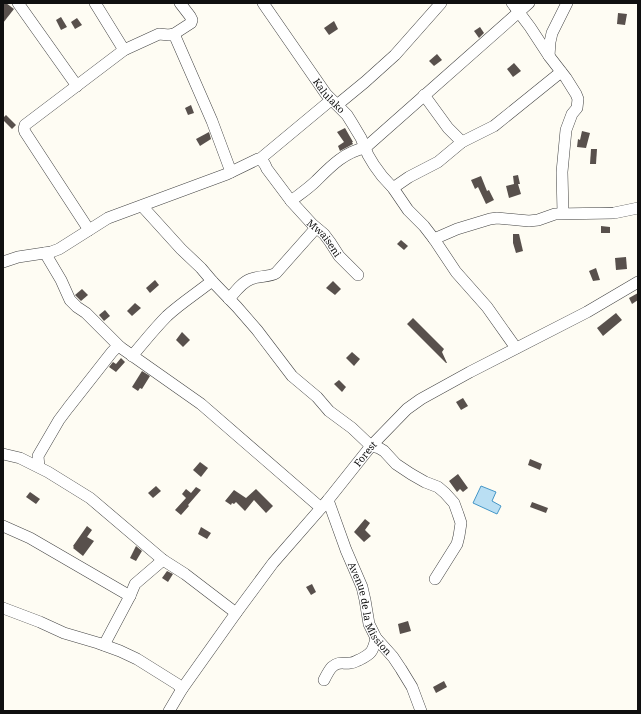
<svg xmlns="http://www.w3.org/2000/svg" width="641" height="714" font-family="'Noto Serif',serif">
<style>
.water{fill:#badff3;stroke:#4496c7}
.building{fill:#58504c}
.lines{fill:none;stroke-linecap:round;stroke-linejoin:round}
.minor-casing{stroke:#434343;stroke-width:12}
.minor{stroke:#fff;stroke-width:11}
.labels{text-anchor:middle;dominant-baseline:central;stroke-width:4;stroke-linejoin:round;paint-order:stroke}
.street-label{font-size:10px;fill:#101010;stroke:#fff}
</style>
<rect width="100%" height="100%" fill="#fefcf3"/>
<polygon class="water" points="481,486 496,492 492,501 501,506 497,514 473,503"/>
<g class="building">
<polygon points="3,3 6,3 14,9 3,23"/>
<polygon points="618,13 627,14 625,25 617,24"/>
<polygon points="61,17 67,27 61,30 56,20"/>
<polygon points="77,18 82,25 75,29 71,22"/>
<polygon points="334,21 338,29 329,35 324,28"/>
<polygon points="480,27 484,33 479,38 474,31"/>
<polygon points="437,54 442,60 434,66 429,61"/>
<polygon points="514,63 521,71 513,77 507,69"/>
<polygon points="191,105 194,113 188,115 185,108"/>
<polygon points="6,115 16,125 12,129 3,120 3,118"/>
<polygon points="345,128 353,142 352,142 353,144 340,151 338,146 344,142 337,132"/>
<polygon points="582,131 590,133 586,148 577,147 578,139 580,140"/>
<polygon points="209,132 211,139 200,146 196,139"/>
<polygon points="591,149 597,149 596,164 590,164"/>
<polygon points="518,175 520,184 518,184 521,194 509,198 506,186 514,184 513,176"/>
<polygon points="481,176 487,191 489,190 494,200 486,204 478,187 475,189 471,180"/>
<polygon points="601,226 610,227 610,233 601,233"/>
<polygon points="513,234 519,234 523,251 516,253 513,243"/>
<polygon points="401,240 408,246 404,250 397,244"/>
<polygon points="626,257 627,269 616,270 615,258"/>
<polygon points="596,268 600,280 593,281 589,271"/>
<polygon points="155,280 159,285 150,293 146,288"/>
<polygon points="333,281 341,289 335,295 326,288"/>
<polygon points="82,289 88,295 81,301 75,295"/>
<polygon points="638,293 638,300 632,304 629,298"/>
<polygon points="135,303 141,308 132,316 127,311"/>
<polygon points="105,310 110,316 104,321 99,315"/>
<polygon points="616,313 622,320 603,336 597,328"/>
<polygon points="413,318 444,349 442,352 447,363 446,363 407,324"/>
<polygon points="182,332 190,340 183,347 176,340"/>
<polygon points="352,352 360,359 354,366 346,358"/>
<polygon points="121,358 125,362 116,372 109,367 113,362 116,364"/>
<polygon points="142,371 150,376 142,389 140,388 138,391 132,387"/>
<polygon points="339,380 346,387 342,392 334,384"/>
<polygon points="463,398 468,406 461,410 456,402"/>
<polygon points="530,459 542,464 540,470 528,465"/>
<polygon points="200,462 208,468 201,477 193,470"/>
<polygon points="458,474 468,488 463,492 460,489 457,492 449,481"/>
<polygon points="156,486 161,491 153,498 148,493"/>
<polygon points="196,487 201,490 188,505 189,506 181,515 175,510 186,498 182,494 186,489 191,493"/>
<polygon points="256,489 273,506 266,513 254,500 245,511 236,502 234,504 232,503 231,505 225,501 234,490 246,498"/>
<polygon points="30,492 40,499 36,504 26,497"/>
<polygon points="532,502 548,508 546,513 530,507"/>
<polygon points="365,519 370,523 365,530 371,536 364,542 354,532"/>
<polygon points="87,526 92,530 87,537 94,541 83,556 73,548 74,547 73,546"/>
<polygon points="201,527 211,533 207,539 198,534"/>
<polygon points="136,546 142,551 136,561 130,558"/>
<polygon points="167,571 173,574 168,582 162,578"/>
<polygon points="312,584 316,592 311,595 306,587"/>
<polygon points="408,621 411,631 400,634 398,624"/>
<polygon points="444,681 447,687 436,693 433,687"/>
</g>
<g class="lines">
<defs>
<g id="minor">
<polyline points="18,3 77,86"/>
<polyline points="95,3 124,50"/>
<path id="s1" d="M263,3L326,94L347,115L352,123L361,138L368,155L374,165L382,176L393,188L408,210L424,226L434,239L456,272L487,307L516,348"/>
<polyline points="512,3 530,27 549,56 566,78 576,94 578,99 577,108 572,114 566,130 562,172 563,213"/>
<polyline points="174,34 212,121 231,172"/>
<polyline points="549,56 550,42 552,33 567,3"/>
<polyline points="424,95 448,128 462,142"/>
<polyline points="337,105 365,82 395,55 441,3"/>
<polyline points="260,159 331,100"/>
<polyline points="393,188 409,177 438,162 462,142 494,126 561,72"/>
<path d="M291,201C300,194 309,188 316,181C330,167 344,152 365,148L529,3"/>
<polyline points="142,206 181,249 201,268 212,281 237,307 257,330 292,376 317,397 329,411 352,428 371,446 379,448 384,451 396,464 411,474 425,482 438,487 445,493 454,503 458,514 461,523 459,536 457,544 435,579"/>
<polyline points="89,230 25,132 24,129 25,125 124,50 159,34 169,35 174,34 191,23 192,20 190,16 180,3"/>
<polyline points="434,239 457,229 490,219 497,218 529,221 538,220 555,214 614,213 638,208"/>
<polyline points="45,253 61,280 70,300 77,307 86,313 120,347"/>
<path id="s2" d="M3,262L18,257L51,252L59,249L108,218L227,174L258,159C263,160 265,164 267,169L291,201L312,224L324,234L330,242L339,256L358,275"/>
<path d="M229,299C235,292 242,282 251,279C258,276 270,277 276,273L316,228"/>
<path d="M132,356C144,342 155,328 167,316C181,303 197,293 212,281"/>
<polyline points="3,454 20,458 48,472 90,498 163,560 185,574 236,613"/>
<polyline points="39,467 38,456 59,420 68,408 112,352 116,348 120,347 201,404 321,508"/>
<path id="s3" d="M328,500L346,550L362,587L365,600L369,624L376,638L393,657L401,669L412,687L421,711"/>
<polyline points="3,526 30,538 130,596"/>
<polyline points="3,608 40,622 64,633 98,643 120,651 137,659 177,684 182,689"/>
<polyline points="104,645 130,596 135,584 163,560"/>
<path d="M324,680C326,676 329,670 332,667C339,661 343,664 350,663C354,663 356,661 359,660C371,654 373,652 376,638"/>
<path id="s4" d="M169,711L182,689L236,613L273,563L328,500L371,446L407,409L421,399L470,372L587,312L638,282"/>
</g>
</defs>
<use href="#minor" class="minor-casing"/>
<use href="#minor" class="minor"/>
</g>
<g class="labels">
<g class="street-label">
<text stroke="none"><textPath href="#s1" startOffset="114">Kalulako</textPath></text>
<text stroke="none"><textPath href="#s2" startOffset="381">Mwaiseni</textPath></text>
<text stroke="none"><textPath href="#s4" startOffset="324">Forest</textPath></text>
<text stroke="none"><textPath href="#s3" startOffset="117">Avenue de la Mission</textPath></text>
</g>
</g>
<rect width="641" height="714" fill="none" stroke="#101010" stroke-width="8"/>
</svg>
